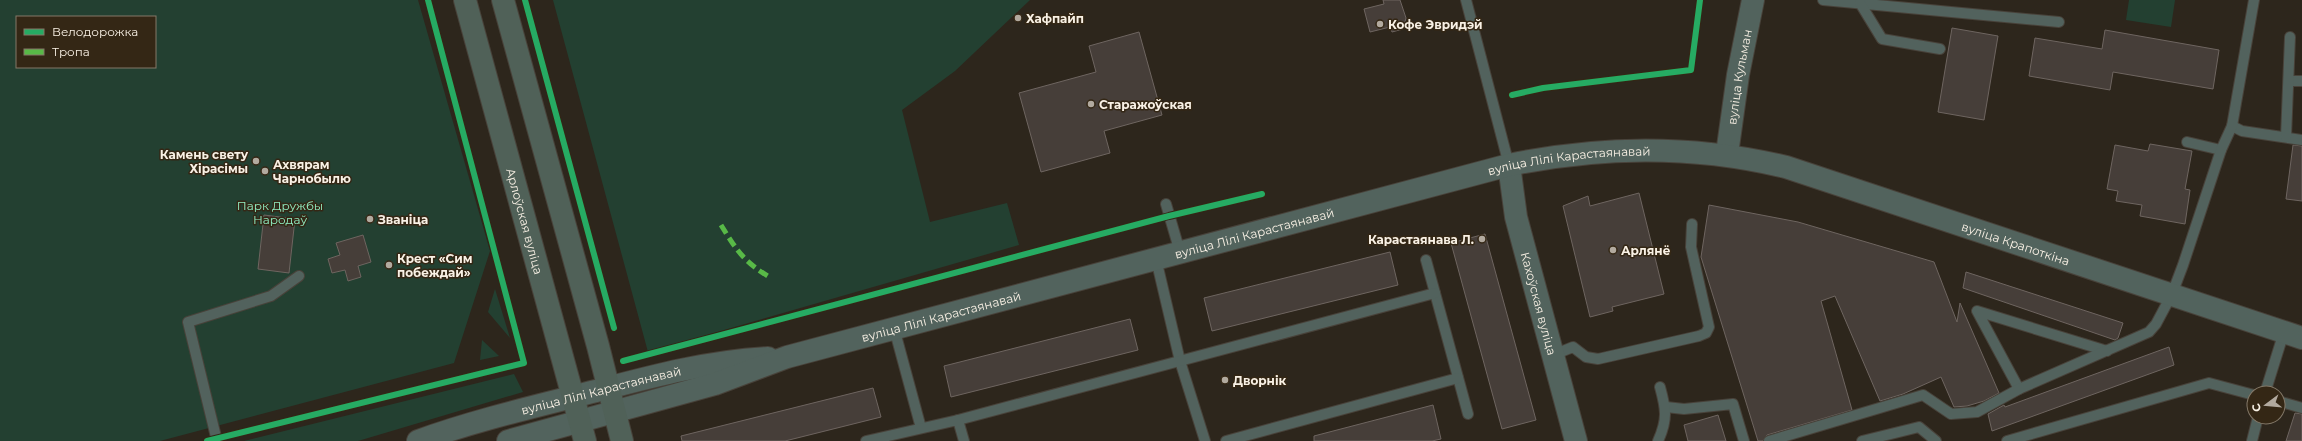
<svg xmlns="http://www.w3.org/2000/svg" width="2302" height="441" font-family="Montserrat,sans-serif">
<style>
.green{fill:#234031;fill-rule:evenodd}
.building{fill:#463e39;stroke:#6e6560}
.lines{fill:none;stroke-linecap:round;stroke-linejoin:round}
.service-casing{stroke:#48423a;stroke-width:12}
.secondary-casing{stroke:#48423a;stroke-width:24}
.primary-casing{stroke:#48423a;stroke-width:24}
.service{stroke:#52625d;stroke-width:10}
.secondary{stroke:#52635d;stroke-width:22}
.primary{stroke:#506158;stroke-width:22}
.quiet{stroke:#58b947;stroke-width:5;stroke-dasharray:10 5;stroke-linecap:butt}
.cycleway-casing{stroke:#342715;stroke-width:8}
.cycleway{stroke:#26ab63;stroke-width:6}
.poi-dot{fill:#b2aa9f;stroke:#342715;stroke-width:1.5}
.labels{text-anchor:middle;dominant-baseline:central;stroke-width:3;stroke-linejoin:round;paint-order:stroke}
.poi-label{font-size:12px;font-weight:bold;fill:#f9f1e5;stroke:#342715;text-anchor:start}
.street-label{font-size:12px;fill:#f9f1e5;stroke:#342715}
.park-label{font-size:12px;fill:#91f0c4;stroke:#342715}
</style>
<rect width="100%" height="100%" fill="#2d261c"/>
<g class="green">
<path d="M0,0H418L490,251L454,363L160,441H0ZM17,17H155V67H17Z"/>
<polygon points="553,0 1030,0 955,71 902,110 930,222 1007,203 1019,245 648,352"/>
<polygon points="2129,0 2175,0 2171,27 2126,20"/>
<polygon points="495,289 510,338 488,312"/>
<polygon points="482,340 499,356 480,360"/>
<polygon points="514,374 523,392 358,441 244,441"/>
</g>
<g class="building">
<polygon points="1383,0 1400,0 1406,18 1403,29 1392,32 1390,27 1370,32 1364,9 1384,4"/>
<polygon points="1952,28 1998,36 1984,120 1938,112"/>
<polygon points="2105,30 2219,50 2213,89 2113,72 2110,90 2029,76 2035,38 2102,49"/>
<polygon points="1139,32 1162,115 1104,131 1110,153 1041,172 1019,93 1096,72 1089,46"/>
<polygon points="2150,144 2192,151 2185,189 2190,190 2185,224 2140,216 2142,205 2116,201 2118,191 2107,189 2115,145 2148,151"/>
<polygon points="2293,145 2302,146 2302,201 2286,199"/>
<polygon points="1639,193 1664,294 1612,307 1613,311 1590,317 1563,206 1588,196 1590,206"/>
<polygon points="1709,205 1798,222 1934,262 1957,322 1960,303 1999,393 1984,401 1967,406 1954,407 1941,377 1903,394 1880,401 1835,296 1821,301 1852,410 1767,435 1763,441 1758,441 1701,257"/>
<polygon points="264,215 295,219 289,273 258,269"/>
<polygon points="1485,234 1536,420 1502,429 1451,243"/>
<polygon points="363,235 371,262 358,266 361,277 348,281 345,270 332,273 328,259 340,255 336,243"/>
<polygon points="1390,252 1398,285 1212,331 1204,298"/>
<polygon points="1966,272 2123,323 2118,338 2115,340 1963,288"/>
<polygon points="1130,319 1138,350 951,397 944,366"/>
<polygon points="2169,347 2174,365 1992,431 1988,414 2004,405 2005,407"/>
<polygon points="873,388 881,417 785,441 682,441 681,436"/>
<polygon points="1433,405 1441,439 1432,441 1314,441 1314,436"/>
<polygon points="2295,413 2302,414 2302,441 2286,441"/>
<polygon points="1718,415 1726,441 1688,441 1684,425"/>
</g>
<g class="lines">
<defs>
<g id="service">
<polyline points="1466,0 1509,165"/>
<polyline points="1823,0 2059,22"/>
<polyline points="1860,3 1882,39 1940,49"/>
<polyline points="2289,81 2302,81"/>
<polyline points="2232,126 2242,131 2302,140"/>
<polyline points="2286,137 2290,37"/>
<polyline points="2187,142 2221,150"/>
<polyline points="1166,204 1180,252"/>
<polyline points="1156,259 1180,361 1205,441"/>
<polyline points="1426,260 1468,414"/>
<polyline points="894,328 921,428"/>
<polyline points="1553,355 1573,347 1586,357 1598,359 1699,336 1706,333 1709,327 1691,247 1692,224"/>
<polyline points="2019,389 1977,311 2107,351"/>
<polyline points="2265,393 2284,332"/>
<polyline points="2278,401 2302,408"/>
<polyline points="1666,407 1684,409 1733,404 1744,441"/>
<polyline points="958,420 1435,293"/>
<polyline points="217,441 188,322 271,296 299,276"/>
<polyline points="866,441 958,420 964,441"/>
<polyline points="1226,441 1458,378"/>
<path d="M1658,441C1668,419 1666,409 1660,387"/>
<polyline points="1769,441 1923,395 1951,414 1977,412 2019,389 2149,332 2156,324 2172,294 2183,265 2221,150 2232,126 2254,0"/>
<polyline points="1862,441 1919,427 1936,441"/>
<polyline points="2007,441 2209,383 2254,395"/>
<polyline points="2252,441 2258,417"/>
</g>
<g id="secondary">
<path id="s1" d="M1727,154L1738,75L1753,0"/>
<path id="s2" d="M1509,165L1516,217L1576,441"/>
<path id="s3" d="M418,441C476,420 537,406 596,391C653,376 709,361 768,358"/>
<path id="s4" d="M508,441L715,384L787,357L1509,165C1600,146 1695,145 1786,167L2302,338"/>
</g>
<g id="primary">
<path id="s5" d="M465,0L585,441"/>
<polyline points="503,0 598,346 622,441"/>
</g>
</defs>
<use href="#service" class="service-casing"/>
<use href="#secondary" class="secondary-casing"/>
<use href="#primary" class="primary-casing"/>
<use href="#service" class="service"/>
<use href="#secondary" class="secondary"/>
<use href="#primary" class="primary"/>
<path class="quiet" d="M721,225C737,251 744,262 771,278"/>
<defs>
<g id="cycleway">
<polyline points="525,0 614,328"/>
<polyline points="1512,95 1543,88 1691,70 1700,0"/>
<polyline points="623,361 1169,216 1262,194"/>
<polyline points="207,441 524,363 428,0"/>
</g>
</defs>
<use href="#cycleway" class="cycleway-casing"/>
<use href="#cycleway" class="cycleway"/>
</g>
<g class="poi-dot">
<circle cx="1018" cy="18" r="4"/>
<circle cx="1380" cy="24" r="4"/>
<circle cx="1091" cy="104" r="4"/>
<circle cx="256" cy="161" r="4"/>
<circle cx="265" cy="171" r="4"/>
<circle cx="370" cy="219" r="4"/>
<circle cx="1482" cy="239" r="4"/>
<circle cx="1613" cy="250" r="4"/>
<circle cx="389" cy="265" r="4"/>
<circle cx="1225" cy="380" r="4"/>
</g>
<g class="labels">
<g class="poi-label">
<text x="1026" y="18">Хафпайп</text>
<text x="1388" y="24">Кофе Эвридэй</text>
<text x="1099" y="104">Старажоўская</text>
<text x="248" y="154" text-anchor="end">Камень свету<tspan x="248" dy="14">Хірасімы</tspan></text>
<text x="273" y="164">Ахвярам<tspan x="273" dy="14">Чарнобылю</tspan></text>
<text x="378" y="219">Званіца</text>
<text x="1474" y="239" text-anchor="end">Карастаянава Л.</text>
<text x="1621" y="250">Арлянё</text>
<text x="397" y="258">Крест «Сим<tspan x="397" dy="14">побеждай»</tspan></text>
<text x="1233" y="380">Дворнік</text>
</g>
<g class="street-label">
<text stroke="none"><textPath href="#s1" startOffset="78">вуліца Кульман</textPath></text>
<text stroke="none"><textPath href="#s4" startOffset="1099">вуліца Лілі Карастаянавай</textPath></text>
<text stroke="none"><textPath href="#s5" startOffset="229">Арлоўская вуліца</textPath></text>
<text stroke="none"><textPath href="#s4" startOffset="775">вуліца Лілі Карастаянавай</textPath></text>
<text stroke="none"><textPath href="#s4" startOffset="1560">вуліца Крапоткіна</textPath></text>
<text stroke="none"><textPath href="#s2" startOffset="142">Кахоўская вуліца</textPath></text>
<text stroke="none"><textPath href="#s4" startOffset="451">вуліца Лілі Карастаянавай</textPath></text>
<text stroke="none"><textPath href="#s3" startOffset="190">вуліца Лілі Карастаянавай</textPath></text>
</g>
<g class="park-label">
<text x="280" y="205">Парк Дружбы<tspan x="280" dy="14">Народаў</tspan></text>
</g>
</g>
<rect x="16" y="16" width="140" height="52" fill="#342715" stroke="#837868"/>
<rect x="24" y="29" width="20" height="6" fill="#26ab63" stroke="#837868"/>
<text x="52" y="36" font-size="12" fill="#f9f1e5">Велодорожка</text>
<rect x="24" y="49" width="20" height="6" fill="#58b947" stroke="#837868"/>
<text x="52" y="56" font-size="12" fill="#f9f1e5">Тропа</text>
<g transform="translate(2266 405) rotate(254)"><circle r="19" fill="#342715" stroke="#837868"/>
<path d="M0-3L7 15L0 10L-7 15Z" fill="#b2aa9f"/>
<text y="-6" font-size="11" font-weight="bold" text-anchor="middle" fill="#f9f1e5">С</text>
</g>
</svg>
